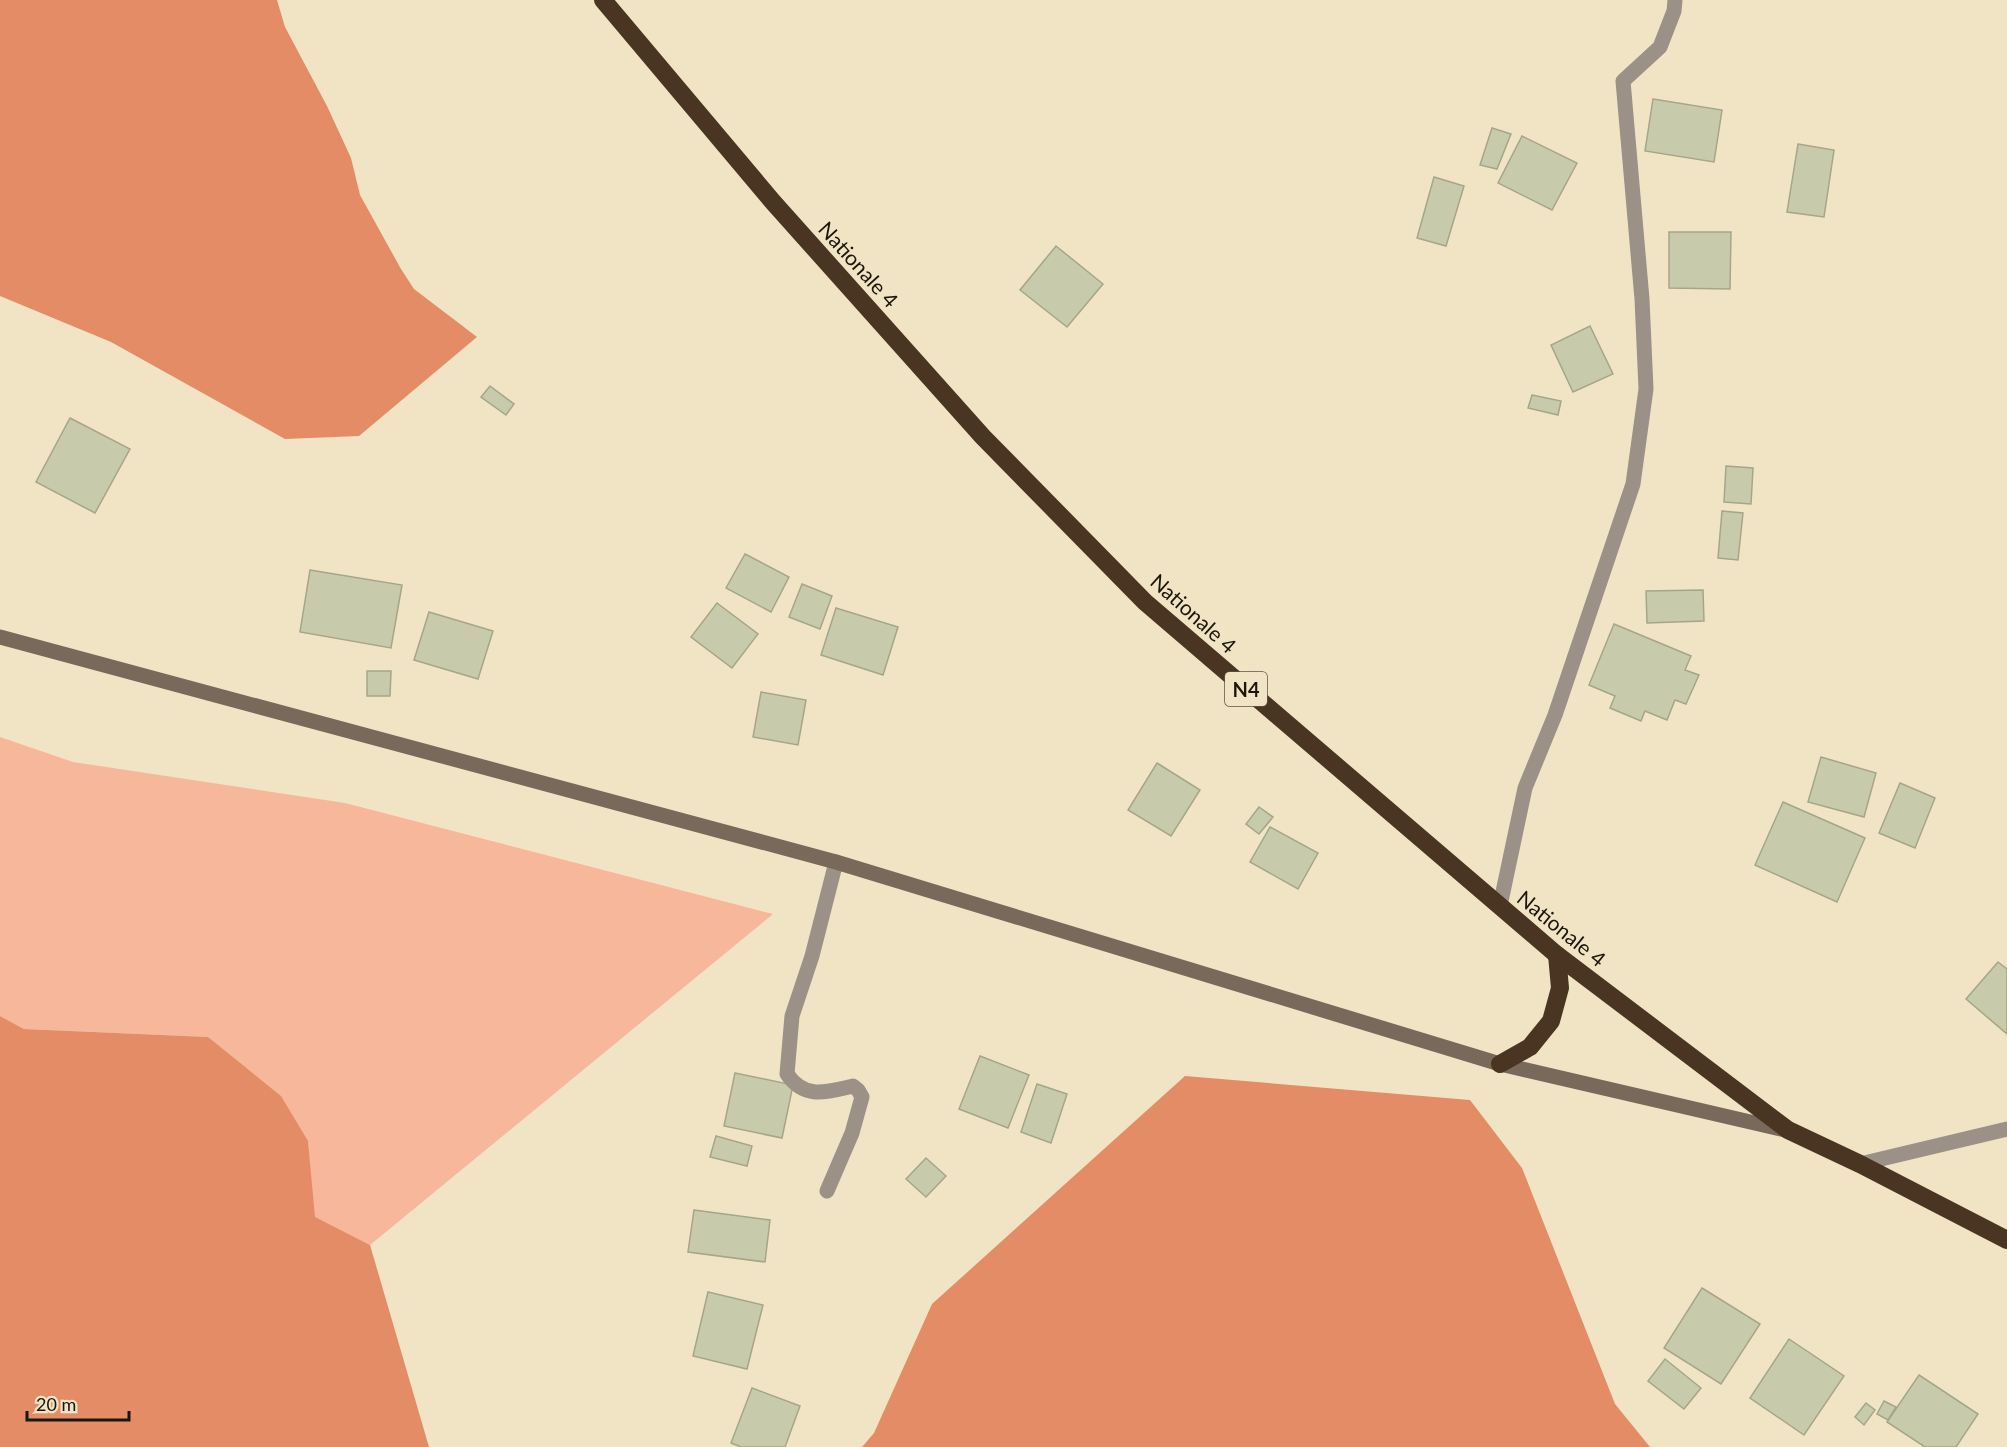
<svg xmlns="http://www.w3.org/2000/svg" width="2007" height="1447" font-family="Lato,sans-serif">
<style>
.green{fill:#f7b79b}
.forest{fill:#e38c66}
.building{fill:#c8cbab;stroke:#a4a688;stroke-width:1.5}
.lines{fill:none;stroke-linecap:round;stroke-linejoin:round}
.street{stroke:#9b9187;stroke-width:15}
.secondary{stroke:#78695a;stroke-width:15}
.highway{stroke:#493521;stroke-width:18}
.labels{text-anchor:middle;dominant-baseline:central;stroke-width:5;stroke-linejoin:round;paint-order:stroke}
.shield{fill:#f1e4c5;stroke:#5b5443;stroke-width:1.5}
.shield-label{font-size:20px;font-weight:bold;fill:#1b160b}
.street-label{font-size:21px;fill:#1b160b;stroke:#f1e4c5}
</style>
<rect width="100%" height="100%" fill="#f1e4c5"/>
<polygon class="green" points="0,737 73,762 345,803 773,914 370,1245 314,1217 308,1141 208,1037 24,1029 0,1016"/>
<g class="forest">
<polygon points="0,0 277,0 285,27 327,106 351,158 360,195 401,269 414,289 477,337 359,436 285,439 111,342 0,296"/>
<polygon points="0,1016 24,1029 208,1037 281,1096 308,1141 315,1217 370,1245 429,1447 0,1447"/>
<polygon points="1185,1076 1470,1100 1522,1168 1615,1404 1650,1447 862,1447 874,1433 932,1304"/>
</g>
<g class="building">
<polygon points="1653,99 1722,110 1714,162 1645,151"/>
<polygon points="1492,128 1511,134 1497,169 1480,165"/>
<polygon points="1522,136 1577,163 1552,210 1498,183"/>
<polygon points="1798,144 1834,150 1824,217 1787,212"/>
<polygon points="1434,177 1464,186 1446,246 1417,238"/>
<polygon points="1669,232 1731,232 1730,289 1669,288"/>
<polygon points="1056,246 1103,284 1067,327 1020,290"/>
<polygon points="1590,326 1613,374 1573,392 1551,345"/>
<polygon points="490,386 514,404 506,415 481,397"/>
<polygon points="1532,395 1561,401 1558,415 1528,408"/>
<polygon points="70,418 130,449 95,513 36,482"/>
<polygon points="1726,466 1753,468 1751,504 1724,502"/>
<polygon points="1722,511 1743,513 1738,560 1718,558"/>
<polygon points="745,554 789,577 771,612 726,588"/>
<polygon points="310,570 402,585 391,648 300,632"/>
<polygon points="802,584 832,596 820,629 789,617"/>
<polygon points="1703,590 1704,621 1647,623 1646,591"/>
<polygon points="717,603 758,634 732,668 691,637"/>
<polygon points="836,608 898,627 883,675 821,655"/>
<polygon points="429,612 493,631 478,679 414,660"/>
<polygon points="1614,624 1691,656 1685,670 1699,675 1686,704 1675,700 1667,720 1645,711 1641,721 1610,708 1615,696 1589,685"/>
<polygon points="367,671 391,671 390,696 367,696"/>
<polygon points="761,692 806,700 798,745 753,737"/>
<polygon points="1821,757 1876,773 1864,817 1808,802"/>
<polygon points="1157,763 1200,790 1171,836 1128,810"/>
<polygon points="1900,783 1935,798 1915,848 1879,833"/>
<polygon points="1783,802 1865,838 1837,902 1755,865"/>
<polygon points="1259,807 1273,817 1259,834 1246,824"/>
<polygon points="1270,827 1318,853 1298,889 1250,862"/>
<polygon points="1998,962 2007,969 2007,1034 1966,999"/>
<polygon points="980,1056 1029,1075 1008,1128 959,1109"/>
<polygon points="735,1073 793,1085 782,1138 724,1126"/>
<polygon points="1037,1084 1067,1094 1051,1143 1021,1132"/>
<polygon points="716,1136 752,1146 747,1166 710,1157"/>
<polygon points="926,1158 946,1176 926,1197 906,1179"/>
<polygon points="694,1210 770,1220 765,1262 688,1252"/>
<polygon points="1702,1288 1760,1324 1721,1384 1664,1348"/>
<polygon points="708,1292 763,1305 747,1369 693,1356"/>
<polygon points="1789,1339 1844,1376 1804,1435 1750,1398"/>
<polygon points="1665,1359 1701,1388 1684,1409 1648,1381"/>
<polygon points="1919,1375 1978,1414 1956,1447 1925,1447 1887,1422"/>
<polygon points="752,1388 800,1406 785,1447 741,1447 731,1443"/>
<polygon points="1884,1401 1896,1407 1888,1420 1877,1414"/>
<polygon points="1866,1403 1875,1410 1864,1425 1855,1417"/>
</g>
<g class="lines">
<g class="street">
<polyline points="1500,906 1525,788 1555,715 1633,484 1646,389 1642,299 1623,81 1660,47 1674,11 1675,0"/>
<polyline points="1860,1164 2007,1129"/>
<path d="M827,1191L852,1133L862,1097L858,1090L853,1086C826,1092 805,1100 787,1074L792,1016L812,956L836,862"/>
</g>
<polyline class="secondary" points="0,637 836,862 1500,1064 1785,1130"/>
<g class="highway">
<polyline points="603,0 773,202 983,437 1145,602 1557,955 1788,1130 1860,1164 2007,1240"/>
<polyline points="1500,1064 1530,1047 1551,1021 1560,988 1557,955"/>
</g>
</g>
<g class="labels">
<rect class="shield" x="1225" y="672" width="42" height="34" rx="4.5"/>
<g class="shield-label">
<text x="1246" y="689">N4</text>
</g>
<g class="street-label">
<text transform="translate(859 264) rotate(48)">Nationale 4</text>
<text transform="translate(1194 613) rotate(42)">Nationale 4</text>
<text transform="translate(1562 928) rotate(39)">Nationale 4</text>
</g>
</g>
<path d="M27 1411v9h102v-9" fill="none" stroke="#1b160b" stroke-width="3"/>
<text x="36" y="1411" font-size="18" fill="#1b160b" stroke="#f1e4c5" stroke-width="4.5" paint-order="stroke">20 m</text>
</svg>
